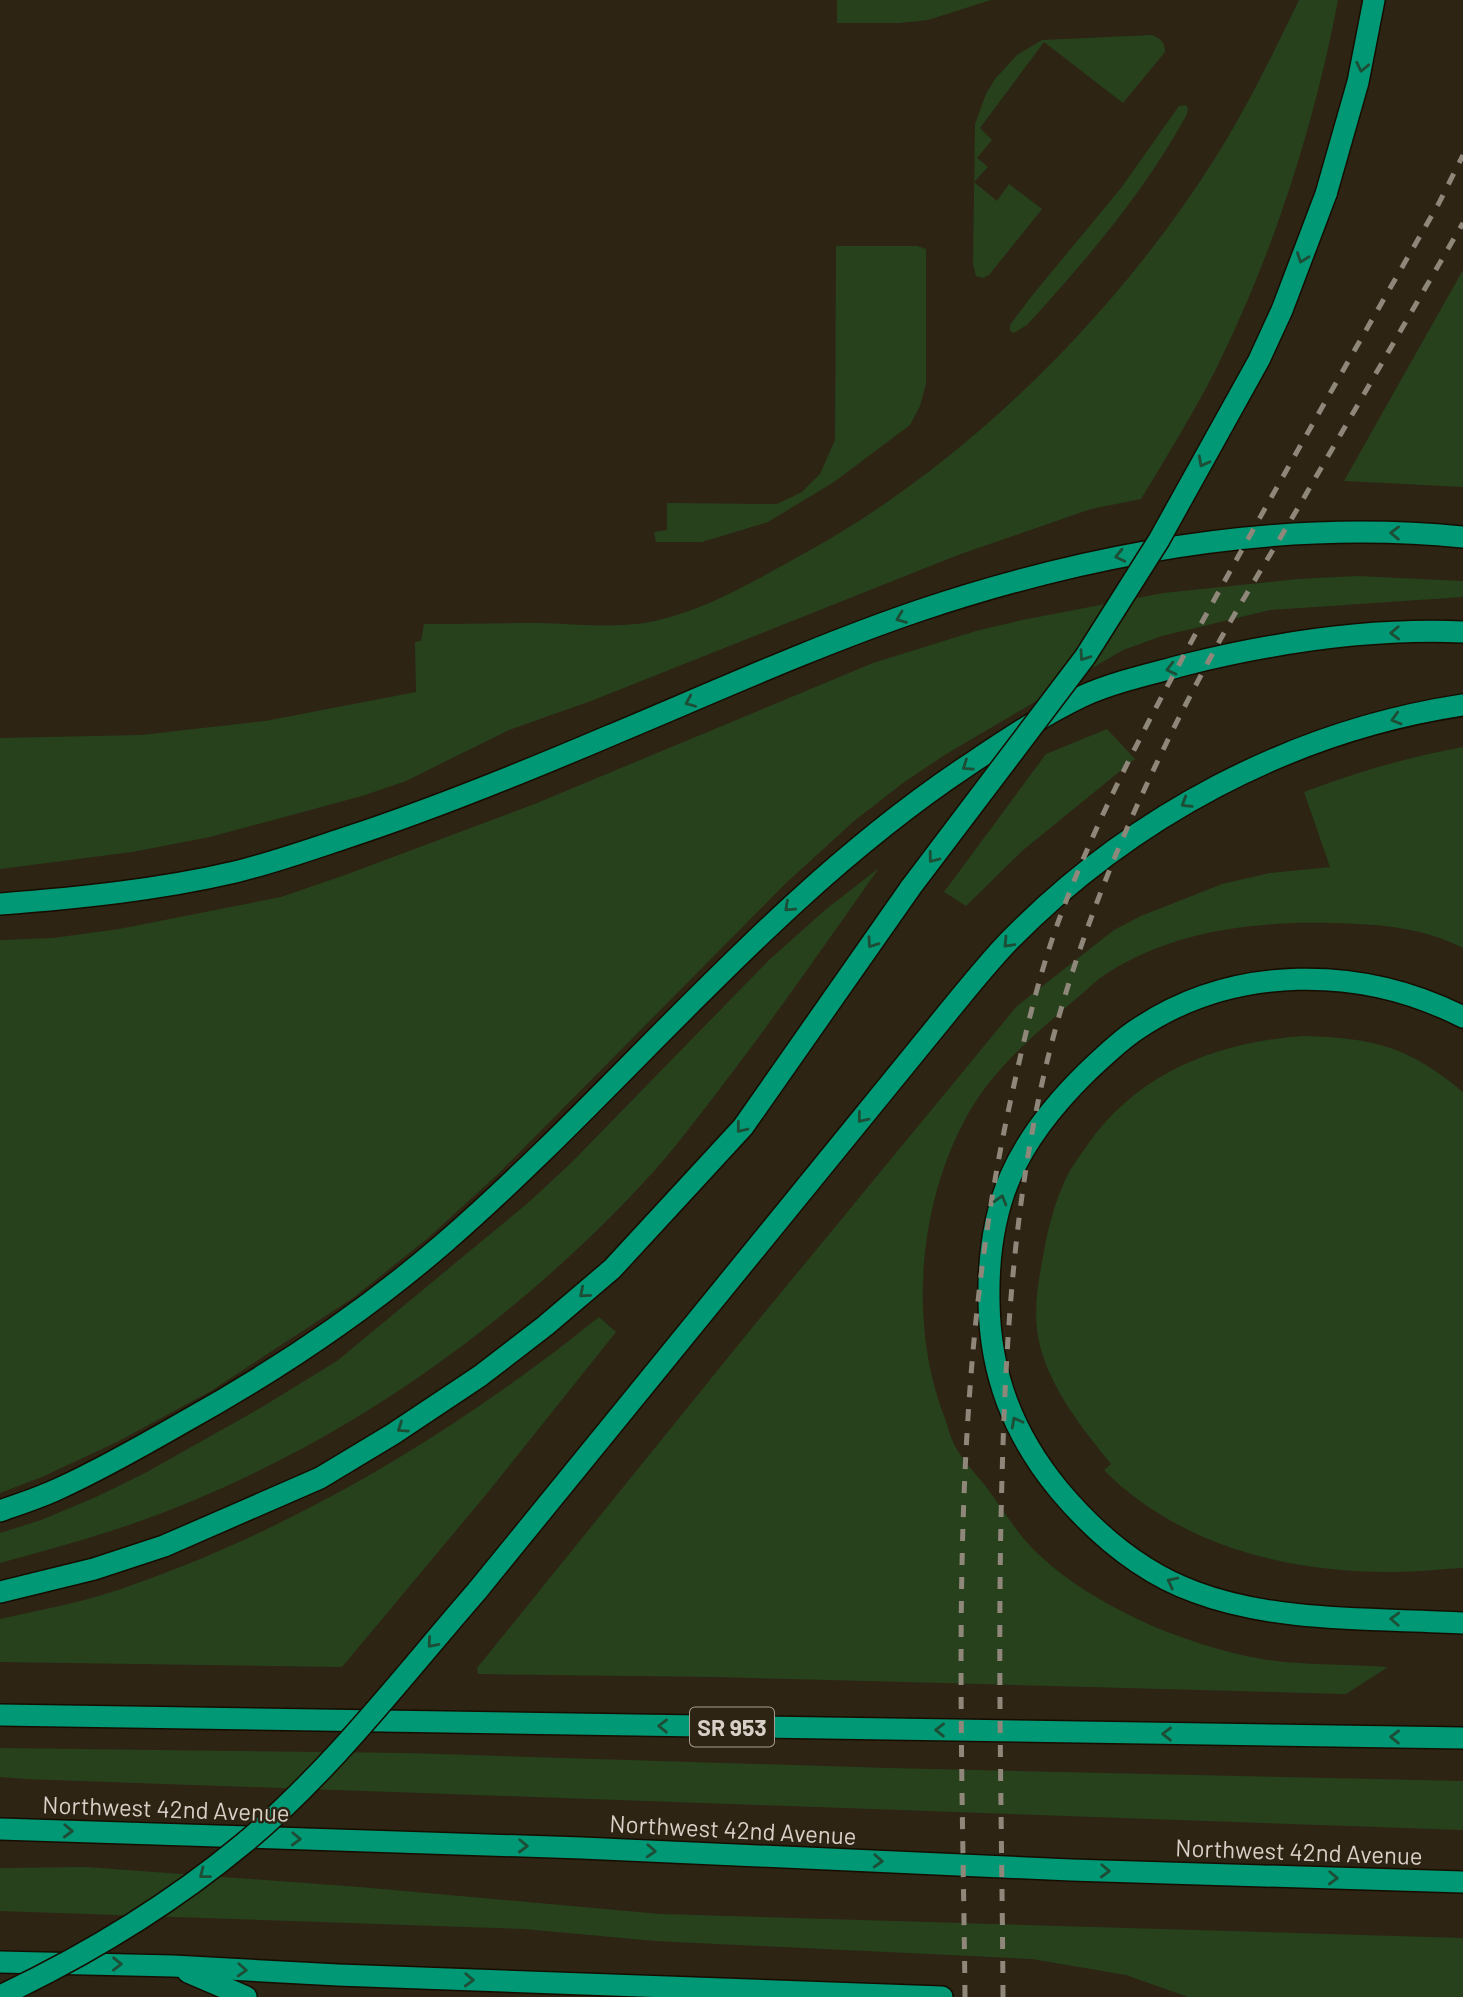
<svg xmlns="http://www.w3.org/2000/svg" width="1463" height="1997" font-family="Barlow,sans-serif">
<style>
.green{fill:#26411c}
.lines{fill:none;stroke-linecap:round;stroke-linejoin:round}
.highway-casing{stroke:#160d01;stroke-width:24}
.highway{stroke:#009875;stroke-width:21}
.rail{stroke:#90877b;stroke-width:5;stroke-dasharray:12 12;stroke-linecap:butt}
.highway-bridge-casing{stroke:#160d01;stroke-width:24;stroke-linecap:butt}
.highway-bridge{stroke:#009875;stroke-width:21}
.oneway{stroke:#1e4d36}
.labels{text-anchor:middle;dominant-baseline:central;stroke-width:5;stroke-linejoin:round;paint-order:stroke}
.shield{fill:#2e2414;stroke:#a59c91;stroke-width:2}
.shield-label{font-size:23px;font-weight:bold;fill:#d8d0c7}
.street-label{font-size:24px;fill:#d8d0c7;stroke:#2e2414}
</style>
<rect width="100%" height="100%" fill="#2e2414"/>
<g class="green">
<polygon points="837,0 991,0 928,20 900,23 837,23"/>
<path d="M1299,0H1338C1314,127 1273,254 1216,369C1193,414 1167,456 1141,499L1091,509L958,555L591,701L509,730L406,781L362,796L210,837L132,852L0,869V738L141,735L265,721L416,692L415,642L421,641L424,624C462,624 501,623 539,623C578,624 617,629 655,621C712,608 761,577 812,549C968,462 1116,314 1212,163C1245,111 1272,56 1299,0Z"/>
<path d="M1152,35C1161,39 1165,42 1165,52L1123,103L1044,42L980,128L992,140L977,158L988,167L974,182L997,201L1009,184L1042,209L989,275L983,278L976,276L973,264L975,124L986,94L995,79L1017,55L1042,40Z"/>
<path d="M1186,105L1188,109L1187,114C1144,193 1087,259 1027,325L1014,333L1010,331V325L1031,297L1121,188L1179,106Z"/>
<polygon points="836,246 917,246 926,249 926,384 920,406 910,425 834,482 768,522 702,542 656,542 654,532 667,530 667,503 777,504 802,492 820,474 835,440"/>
<polygon points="1463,270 1463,487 1344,481"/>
<polygon points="1357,576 1463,581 1463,597 1270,610 1162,636 1123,650 943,756 903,783 854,821 785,884 498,1174 428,1238 353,1298 211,1391 117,1442 42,1477 0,1493 0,940 53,938 119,929 281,897 345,875 537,803 873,663 976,631 1022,620 1163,593 1298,579"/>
<polygon points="1107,729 1135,759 1022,851 966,906 944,892 1046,754"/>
<path d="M1463,747V948C1422,927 1378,924 1332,923C1253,921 1167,931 1100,978C1053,1020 1000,1058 968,1114C919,1201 908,1322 944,1416C948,1426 950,1437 955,1446C963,1461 976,1474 987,1488C999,1505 1011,1523 1024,1539C1056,1577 1111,1608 1155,1627C1184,1639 1215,1649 1246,1656C1289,1666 1343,1664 1388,1667L1346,1694L718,1677L478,1674L477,1668L747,1334L1017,1006L1114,930L1141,916L1222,884L1270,873L1330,867L1304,792C1357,772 1408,757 1463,747Z"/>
<path d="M879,868C831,936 784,1004 734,1070C708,1104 683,1138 655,1170C510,1330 322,1461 117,1529C78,1542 39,1552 0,1563V1533L41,1520L96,1497L145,1473L262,1407L337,1361L529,1202L571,1163L769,960L825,910Z"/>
<path d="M1303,1036C1373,1038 1408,1046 1463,1092V1568C1440,1569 1417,1572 1394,1572C1289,1573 1179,1546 1104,1470L1111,1464C1082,1428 1052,1391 1040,1346C1032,1314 1038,1283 1044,1251C1048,1229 1054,1206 1063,1185C1069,1170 1079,1157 1088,1144C1139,1072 1218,1042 1303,1036Z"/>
<path d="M599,1317L616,1332L489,1491L342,1667L0,1662V1619C39,1610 80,1603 118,1590C294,1530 455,1433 599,1317Z"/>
<polygon points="0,1748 405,1753 889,1768 1463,1781 1463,1830 26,1779 0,1777"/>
<polygon points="87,1867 360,1887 660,1914 1463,1938 1463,1997 1188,1997 1126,1975 1032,1959 655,1941 524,1929 0,1911 0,1868"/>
</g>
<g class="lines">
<defs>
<g id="highway">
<polyline points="1326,194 1358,82 1374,0"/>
<path d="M0,904C78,898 158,890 235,872C272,863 309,850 345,838C434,809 522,773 609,736C712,693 815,646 921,610C1095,552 1279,519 1463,537"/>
<path d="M1463,1017C1361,965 1233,964 1136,1030C1118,1042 1102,1058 1086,1073C1016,1142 987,1203 989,1302C990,1374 1013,1434 1059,1490C1096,1534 1140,1572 1195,1592C1277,1623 1377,1618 1463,1623"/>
<path d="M0,1511C19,1504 39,1498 58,1489C100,1470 142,1446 182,1423C274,1372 363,1313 443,1244C623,1088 770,896 970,764C1006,740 1043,715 1083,696C1114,682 1151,674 1184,665C1276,642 1368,628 1463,632"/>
<path d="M477,1591L949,1011C968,988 987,964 1008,942C1130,817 1291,731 1463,705"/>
<polyline points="0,1592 94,1569 164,1546 320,1478 393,1434 480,1376 545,1326 612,1269 743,1127 911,887"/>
<polyline points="0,1715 1463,1738"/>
<polyline points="0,1829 582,1848 1071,1870 1463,1882"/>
<polyline points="0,1962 173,1966 338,1975 942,1997"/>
<polyline points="188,1972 246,1997"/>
</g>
</defs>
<use href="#highway" class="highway-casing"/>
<use href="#highway" class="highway"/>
<g class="rail">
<path d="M965,1997C962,1699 946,1396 1010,1103C1023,1044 1036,985 1056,928C1097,814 1155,708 1213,602C1287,468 1363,335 1439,203L1463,155"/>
<path d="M1003,1997C1002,1824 997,1651 1002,1478C1006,1330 1015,1182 1053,1038C1090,898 1155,757 1225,631C1250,587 1277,544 1302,501C1356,408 1409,316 1463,223"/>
</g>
<defs>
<g id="highway-bridge">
<polyline points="911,887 1085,657 1159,540 1259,360 1282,310 1326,194"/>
<path d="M0,1996C87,1955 168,1906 243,1844C331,1771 402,1677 477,1591"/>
</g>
</defs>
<use href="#highway-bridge" class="highway-bridge-casing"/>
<use href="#highway-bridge" class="highway-bridge"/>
</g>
<defs><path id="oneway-chevron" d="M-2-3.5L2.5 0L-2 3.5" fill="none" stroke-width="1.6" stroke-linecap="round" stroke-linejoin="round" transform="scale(1.75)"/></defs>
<g class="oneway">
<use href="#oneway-chevron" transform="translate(1362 67) rotate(102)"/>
<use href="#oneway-chevron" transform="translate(1302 258) rotate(110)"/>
<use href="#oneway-chevron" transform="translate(1203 462) rotate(118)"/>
<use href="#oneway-chevron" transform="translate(1395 533) rotate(-179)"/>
<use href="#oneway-chevron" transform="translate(1120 556) rotate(167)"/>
<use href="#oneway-chevron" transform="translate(901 618) rotate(159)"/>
<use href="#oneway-chevron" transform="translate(1395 633) rotate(178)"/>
<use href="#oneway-chevron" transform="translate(1084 656) rotate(125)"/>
<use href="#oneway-chevron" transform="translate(1171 669) rotate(166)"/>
<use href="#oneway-chevron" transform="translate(690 702) rotate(157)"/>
<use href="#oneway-chevron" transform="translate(1396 719) rotate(164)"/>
<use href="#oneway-chevron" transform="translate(967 766) rotate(146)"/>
<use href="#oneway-chevron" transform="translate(1186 803) rotate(148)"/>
<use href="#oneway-chevron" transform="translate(933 858) rotate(127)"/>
<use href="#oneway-chevron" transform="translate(789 907) rotate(138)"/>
<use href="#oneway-chevron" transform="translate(872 943) rotate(125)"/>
<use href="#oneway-chevron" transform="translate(1008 943) rotate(134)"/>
<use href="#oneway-chevron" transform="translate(862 1118) rotate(129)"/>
<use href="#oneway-chevron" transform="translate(741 1128) rotate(129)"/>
<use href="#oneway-chevron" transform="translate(1001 1200) rotate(-74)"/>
<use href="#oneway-chevron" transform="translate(584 1293) rotate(139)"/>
<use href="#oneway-chevron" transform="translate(1016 1422) rotate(-118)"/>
<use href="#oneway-chevron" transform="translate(402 1428) rotate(146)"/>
<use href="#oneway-chevron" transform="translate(1172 1582) rotate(-153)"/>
<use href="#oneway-chevron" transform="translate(1395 1619) rotate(-177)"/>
<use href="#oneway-chevron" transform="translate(432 1643) rotate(131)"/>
<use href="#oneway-chevron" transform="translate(663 1726) rotate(-179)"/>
<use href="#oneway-chevron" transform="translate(940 1730) rotate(-179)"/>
<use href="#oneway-chevron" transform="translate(1167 1734) rotate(-179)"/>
<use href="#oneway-chevron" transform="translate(1395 1737) rotate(-179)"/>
<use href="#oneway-chevron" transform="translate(68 1831) rotate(2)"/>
<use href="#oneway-chevron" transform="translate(296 1839) rotate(2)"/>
<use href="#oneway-chevron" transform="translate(523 1846) rotate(2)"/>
<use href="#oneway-chevron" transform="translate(651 1851) rotate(3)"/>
<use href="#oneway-chevron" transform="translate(878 1861) rotate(3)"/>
<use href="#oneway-chevron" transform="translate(1105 1871) rotate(2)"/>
<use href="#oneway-chevron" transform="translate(204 1874) rotate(142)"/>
<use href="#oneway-chevron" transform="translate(1333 1878) rotate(2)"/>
<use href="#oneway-chevron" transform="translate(117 1964) rotate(1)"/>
<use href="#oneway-chevron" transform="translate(242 1970) rotate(3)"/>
<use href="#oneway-chevron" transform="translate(469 1980) rotate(2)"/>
</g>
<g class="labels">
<rect class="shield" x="690" y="1707.5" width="84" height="39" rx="5"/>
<g class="shield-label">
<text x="732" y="1727">SR 953</text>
</g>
<g class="street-label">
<text transform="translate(166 1808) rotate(2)">Northwest 42nd Avenue</text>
<text transform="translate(733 1829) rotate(3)">Northwest 42nd Avenue</text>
<text transform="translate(1299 1851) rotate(2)">Northwest 42nd Avenue</text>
</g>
</g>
</svg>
